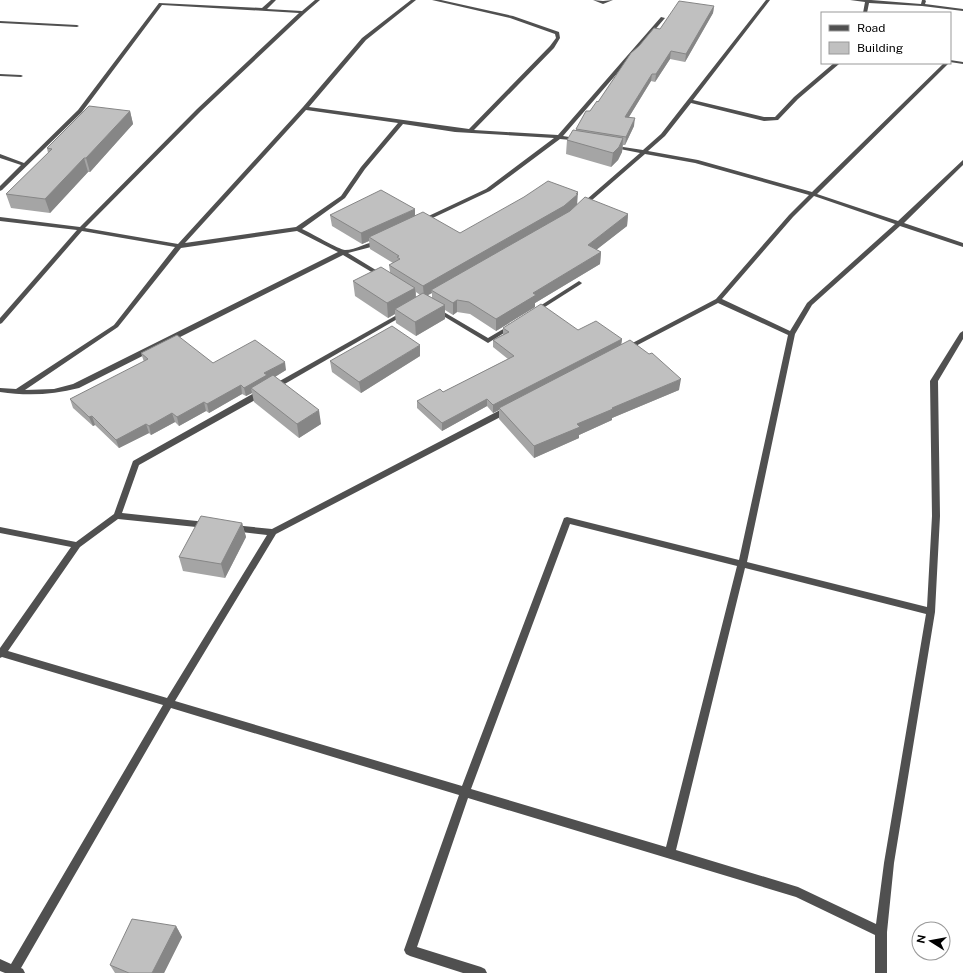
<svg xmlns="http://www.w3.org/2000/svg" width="963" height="973" font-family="'Public Sans',sans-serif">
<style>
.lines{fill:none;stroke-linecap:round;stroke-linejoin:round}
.minor{fill:#505050;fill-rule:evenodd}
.wall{fill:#a5a5a5;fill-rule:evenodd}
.shaded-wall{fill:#868686}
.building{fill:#c0c0c0;stroke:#868686}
</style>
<rect width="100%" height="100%" fill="#fff"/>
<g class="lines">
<g class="minor">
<path d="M271,0H276L267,9L302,11L315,0H320L305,13L201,111L85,228L178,244L303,107L362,38L411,0H416L366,40L309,107L469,129L550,46L556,38L555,34L510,18L432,0H441L513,16L559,32L560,38L554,48L474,130L558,135L661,17L665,18L563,136L581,139V141L560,139L490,191L422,223L419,221L420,220L486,189L554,138L455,132L403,124L365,169L345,198L302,229C309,232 340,250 345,250C356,250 371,240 381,241V243L371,247L348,253L384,275V277H380L343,255L79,388C52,395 27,396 0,392V388L16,389L114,325L175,247L82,231L2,323L0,324V318L77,230L0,221V217L80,227L197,109L299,13L162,5L82,112L2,190L0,191V186L21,165L0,158V154L24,163L78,110L159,3L262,8ZM306,110L398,123L361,167L341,196L296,227L185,243ZM297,231L338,252L73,384L54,389L25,390L118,327L181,248Z"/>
<polygon points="593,0 603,1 613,0 603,4"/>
<path d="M766,0H770L693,100L764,117H775L794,97L834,63H839V64L798,99L778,120L764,121L691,103L665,136L648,151L698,160L812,192L944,63H949L817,194L898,221L963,160V165L904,223L963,243V247L900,226L812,305L795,334L747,562L927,607L932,516L930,381L960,333L963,331V339L938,381L940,516L935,612L894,863L887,932V973H875V935L796,897L468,798L417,947L481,967L485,969L487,973H463L410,956L406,954L404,950L459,795L171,708L21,968L23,969L25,973H5L0,971V959L11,964L163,705L2,657L0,658V648L71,547L0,533V527L76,542L114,514L133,461L258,391H264L265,393L264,395L139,465L122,513L206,522L209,523L210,525L209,527L206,528L118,519L80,547L8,651L167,698L267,535L233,531L230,530L229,528L230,526L233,525L272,529L504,408H510L511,410L510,412L276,534L175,701L462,786L564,518L567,517L739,560L788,335L718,303L628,350H626L623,348L716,299L789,215L809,195L695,163L645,154L584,207L582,208L579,206L640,153L610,147V145L643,150L661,134ZM814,196L895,224L807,303L790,331L722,299L793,217ZM570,524L737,566L666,847L471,789ZM745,568L926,614L884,863L876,924L798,887L676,850Z"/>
<polygon points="850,0 871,0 921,4 922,0 925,0 926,1 925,4 963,9 963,11 922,6 869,3 867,13 863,13 865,2"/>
<polygon points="0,21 77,25 79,26 77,27 0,23"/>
<polygon points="950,60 963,62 963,64 950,62"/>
<polygon points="0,74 21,75 23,76 21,77 0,76"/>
<polygon points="579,281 582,283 581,284 537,312 535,313 532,311"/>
<polygon points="437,308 488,338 510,325 512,324 515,326 488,343 435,311 435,309"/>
<polygon points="404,311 406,312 406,314 276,389 270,389 269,387"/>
</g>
</g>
<g class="wall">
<polygon points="714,6 713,13 685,62 670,59 655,82 651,81 629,117 634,126 625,145 623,145 622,152 618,160 611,167 566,154 567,140 576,130 576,129 590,111 660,29"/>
<polygon points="130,111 133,124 90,172 88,172 50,213 11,208 6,194 48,153 47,148"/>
<path d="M577,194V204L628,214L627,226L596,250L601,252L600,264L535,303V307L496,331L470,314L457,312L453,315L445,310V319L416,336L396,323L395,314L388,318L355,296L353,281L390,272L389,265L393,263L370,249L369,241L362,244L332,226L330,215L415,216L460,233ZM416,292L420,295L416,297ZM432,293V298L428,295Z"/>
<polygon points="503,328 578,330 622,339 621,345 679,390 612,418 612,420 579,435 579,438 534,458 499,419 499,410 493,413 487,406 442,431 417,408 417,401 443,392 508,359 493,347 493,340 503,335"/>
<polygon points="141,353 213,363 286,370 275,377 321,424 299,438 254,402 252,393 246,396 242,394 209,413 206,411 179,426 175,422 151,435 149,433 119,448 95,425 93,426 73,408 70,399 144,362"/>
<polygon points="420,356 361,393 332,372 330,361"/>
<polygon points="242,523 246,537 225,578 183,571 179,557"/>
<polygon points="176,926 182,937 164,973 115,973 110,965"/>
</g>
<g class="shaded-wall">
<polygon points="714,6 713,13 685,62 686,54"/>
<polygon points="671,51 670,59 655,82 656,74"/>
<polygon points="652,74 651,81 624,125 625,117"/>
<polygon points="130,111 133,124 90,172 86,158"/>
<polygon points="635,118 634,126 625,145 626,137"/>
<polygon points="623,138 622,152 618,160 611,167 613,153"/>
<polygon points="84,158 88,172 50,213 45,199"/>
<polygon points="578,192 577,206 563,218 431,290 432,293 424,297 423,286"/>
<polygon points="415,209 415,221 369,237 369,241 362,244 361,233"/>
<polygon points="628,214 627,226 587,257 588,245"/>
<polygon points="601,252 600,264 535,303 535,307 496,331 496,319 533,293"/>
<polygon points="415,288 416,302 395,309 395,314 388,318 387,303"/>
<polygon points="457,300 457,312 453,315 453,303"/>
<polygon points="445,305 445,319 416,336 415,322"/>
<polygon points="622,339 621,346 499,408 499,410 493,413 493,405"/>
<polygon points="420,345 420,356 361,393 359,382"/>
<polygon points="285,362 286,370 268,381 251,388 252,393 246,396 244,388 264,373"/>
<polygon points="681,379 679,390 612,418 612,420 579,435 579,438 534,458 534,446 577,424 612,408"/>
<polygon points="241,385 242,394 209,413 207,404"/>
<polygon points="487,399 487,406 442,431 442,423"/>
<polygon points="204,402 206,411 179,426 177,417"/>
<polygon points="319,410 321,424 299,438 297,424"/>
<polygon points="172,413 175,422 151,435 149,426"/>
<polygon points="92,416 95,425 93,426 89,417"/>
<polygon points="146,424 149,433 119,448 116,440"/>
<polygon points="242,523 246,537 225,578 221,564"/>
<polygon points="176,926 182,937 164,973 152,973"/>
</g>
<g class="building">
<polygon points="679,1 714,6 686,54 671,51 656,74 652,74 625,117 635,118 626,137 576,129 586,111 590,111 597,101 598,102 631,53 639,46 654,28 660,29"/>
<polygon points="89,106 130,111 86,158 84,158 45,199 6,194 52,149 47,148"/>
<polygon points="573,130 623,138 619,147 613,153 567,140"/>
<polygon points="548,181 578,192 576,194 578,194 564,206 423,286 389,265 400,259 397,257 399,256 369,237 423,212 460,233 524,197"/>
<polygon points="381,190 415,209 361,233 330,215"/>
<polygon points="585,197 628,214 588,245 601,252 533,293 536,295 496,319 469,302 457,300 453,303 431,290 570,211"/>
<polygon points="381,267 415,288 387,303 353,281"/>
<polygon points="423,293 445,305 415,322 395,309"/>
<polygon points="541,304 578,330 596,321 622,339 493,405 487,399 442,423 417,401 440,389 443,392 514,356 493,340 509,332 503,328"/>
<polygon points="392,326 420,345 359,382 330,361"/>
<polygon points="177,335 213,363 255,340 285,362 264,373 267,375 244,388 241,385 207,404 204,402 177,417 172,413 149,426 146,424 116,440 92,416 89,417 70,399 148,359 141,353"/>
<polygon points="630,340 649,354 652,353 681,379 612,408 613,409 577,424 580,427 534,446 499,408"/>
<polygon points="273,375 319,410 297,424 251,388"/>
<polygon points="201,516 242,523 221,564 179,557"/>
<polygon points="132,919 176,926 152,973 129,973 110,965"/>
</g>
<rect x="821" y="12" width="130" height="52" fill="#ffffff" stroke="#999999"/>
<rect x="829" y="25" width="20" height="6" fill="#505050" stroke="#999999"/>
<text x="857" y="32" font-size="12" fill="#000000">Road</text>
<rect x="829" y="42" width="20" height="12" fill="#c0c0c0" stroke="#999999"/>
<text x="857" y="52" font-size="12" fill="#000000">Building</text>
<g transform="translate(931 941) rotate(281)"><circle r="19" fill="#ffffff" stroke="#999999"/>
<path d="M0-3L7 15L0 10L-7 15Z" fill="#000000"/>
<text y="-6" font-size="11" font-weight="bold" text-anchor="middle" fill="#000000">N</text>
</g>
</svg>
